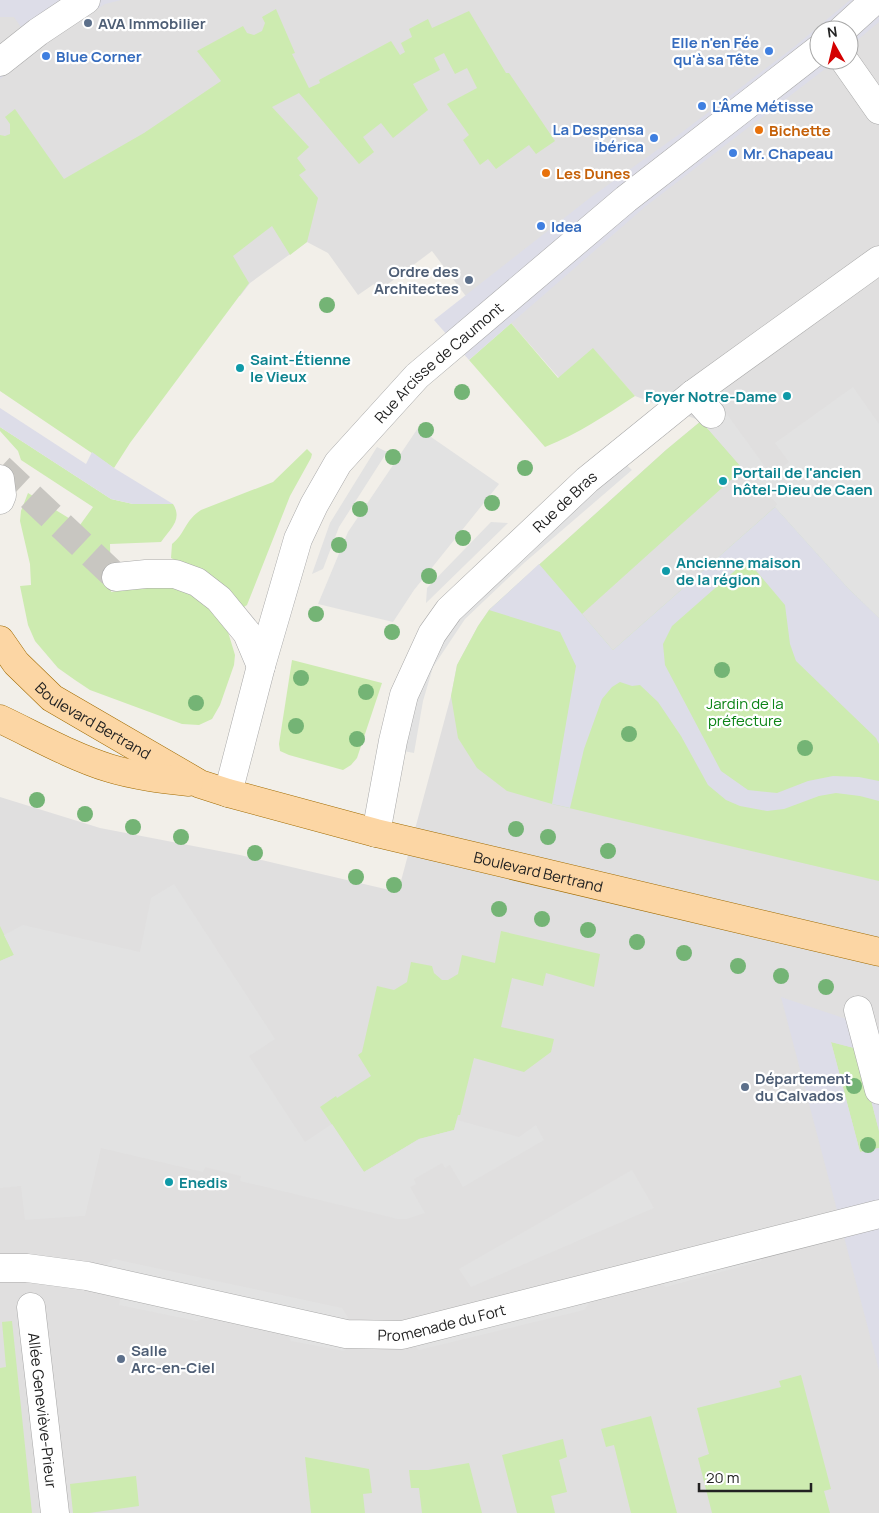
<svg xmlns="http://www.w3.org/2000/svg" width="879" height="1513" font-family="Manrope,sans-serif">
<style>
.residential{fill:#e0dfdf;fill-rule:evenodd}
.grass{fill:#cdebb0}
.parking{fill:#e2e2e2}
.plaza{fill:#dddde8}
.lines{fill:none;stroke-linecap:round;stroke-linejoin:round}
.minor-tunnel{stroke:#c8c6c1;stroke-width:28;stroke-dasharray:28 14;stroke-linecap:butt}
.minor-casing{stroke:#a9a9a9;stroke-width:29}
.major-casing{stroke:#a06b00;stroke-width:29}
.minor{stroke:#fff;stroke-width:28}
.major{stroke:#fcd6a4;stroke-width:28}
.tree{fill:#74b475}
.service-dot{fill:#5c6f8a;stroke:#fff;stroke-width:2}
.shop-dot{fill:#3f7fe0;stroke:#fff;stroke-width:2}
.food-dot{fill:#e8710a;stroke:#fff;stroke-width:2}
.culture-dot{fill:#0f9aa8;stroke:#fff;stroke-width:2}
.labels{text-anchor:middle;dominant-baseline:central;stroke-width:4.5;stroke-linejoin:round;paint-order:stroke}
.service-label{font-size:15px;font-weight:bold;fill:#4e5e75;stroke:#fff;text-anchor:start}
.shop-label{font-size:15px;font-weight:bold;fill:#366cbe;stroke:#fff;text-anchor:start}
.food-label{font-size:15px;font-weight:bold;fill:#c56008;stroke:#fff;text-anchor:start}
.culture-label{font-size:15px;font-weight:bold;fill:#0d838f;stroke:#fff;text-anchor:start}
.street-label{font-size:15px;fill:#222;stroke:#fff}
.park-label{font-size:15px;fill:#0c8416;stroke:#fff}
</style>
<rect width="100%" height="100%" fill="#f2efe9"/>
<path class="residential" d="M0,0H879V1513H0V797L100,828L240,855L398,892L451,696L457,665L478,626L489,610L666,450L701,421L635,396L593,349L559,378L511,323L465,295L432,251L380,290L374,284L358,295L328,253L307,242L250,283L240,296L0,233ZM819,30H849V60H819Z"/>
<g class="grass">
<polygon points="276,9 295,53 292,54 309,88 320,83 319,80 391,41 400,55 405,52 401,43 412,37 409,29 428,19 432,28 469,11 506,73 509,73 555,141 536,154 529,145 496,169 488,159 480,165 463,140 469,135 447,104 477,88 467,68 455,74 444,53 434,58 440,70 413,84 428,110 393,138 381,123 363,137 374,152 359,164 299,93 272,107 309,147 297,158 306,170 299,175 318,198 307,242 290,255 272,226 233,256 249,283 130,443 114,468 0,391 0,135 5,136 10,134 10,124 5,117 15,109 64,179 144,133 221,81 197,51 243,26 247,33 254,35 262,31 265,23 262,17"/>
<path d="M511,323L558,378L593,348L635,396C606,415 578,434 545,447L469,360Z"/>
<polygon points="701,421 743,469 582,614 613,650 775,507 848,588 879,618 879,881 552,804 507,791 477,768 458,738 451,696 457,665 478,626 489,610 666,450"/>
<path d="M0,427L111,499L133,504H173C183,520 170,529 161,542L110,544L111,592L171,584L185,586L225,622L235,655L234,665L220,705L212,719L199,725L182,724L90,690L75,680L58,668L35,641L28,625L20,586L31,585L30,564L20,521L21,511L28,493L80,525L93,507L21,460L18,451L0,431Z"/>
<path d="M307,449L312,454L311,458L290,496L247,605L244,607L242,606L185,565L171,558L172,544C185,534 185,520 201,510L273,482Z"/>
<polygon points="292,660 382,683 357,758 351,765 343,770 289,755 280,751 279,744"/>
<polygon points="0,926 14,955 0,961"/>
<polygon points="501,931 600,954 594,987 546,973 543,986 512,978 501,1027 554,1039 551,1052 524,1072 474,1058 460,1115 458,1115 454,1130 419,1139 364,1172 320,1107 336,1096 337,1098 371,1076 358,1055 362,1052 377,986 394,990 407,982 411,962 432,966 434,973 442,980 448,980 458,974 462,955 495,963"/>
<polygon points="831,1042 858,1049 879,1131 879,1148 860,1152"/>
<polygon points="12,1321 32,1513 0,1513 0,1368 6,1367 2,1322"/>
<polygon points="801,1375 831,1489 824,1491 830,1513 712,1513 698,1458 709,1454 697,1408 781,1387 779,1381"/>
<polygon points="651,1416 677,1513 631,1513 614,1445 606,1447 601,1429"/>
<polygon points="563,1439 567,1457 559,1460 567,1492 551,1496 555,1513 517,1513 502,1455"/>
<polygon points="305,1457 369,1469 372,1493 363,1494 365,1513 311,1513"/>
<polygon points="469,1463 482,1513 422,1513 419,1488 411,1488 409,1470 428,1470"/>
<polygon points="136,1476 139,1506 89,1513 73,1513 70,1484"/>
</g>
<g class="parking">
<polygon points="853,387 879,424 879,618 848,588 775,507 777,504 745,468 743,469 701,421 721,406 771,475 789,462 775,443"/>
<polygon points="418,428 499,484 414,590 393,622 318,604 348,532"/>
<polygon points="377,447 387,452 339,527 323,569 312,574 330,523"/>
<polygon points="623,462 632,470 524,563 465,619 433,667 423,701 414,753 398,750 402,726 452,615"/>
<polygon points="491,522 508,523 426,603 427,588"/>
<polygon points="174,884 275,1039 249,1056 305,1142 332,1124 364,1172 419,1139 454,1130 457,1120 519,1137 536,1125 544,1140 463,1187 450,1165 445,1168 442,1163 414,1179 416,1184 410,1187 425,1213 407,1219 398,1219 240,1181 241,1176 205,1167 203,1172 101,1148 85,1216 25,1220 21,1186 0,1188 0,961 14,955 4,935 23,925 140,952 151,898"/>
<polygon points="632,1170 654,1208 471,1287 459,1269"/>
<polygon points="765,1248 761,1261 666,1287 651,1279"/>
<polygon points="114,1259 342,1308 350,1321 101,1268"/>
<polygon points="121,1295 213,1314 197,1321 119,1305"/>
<polygon points="595,1295 584,1310 419,1350 408,1341"/>
<polygon points="284,1328 354,1341 344,1351 291,1341"/>
</g>
<g class="plaza">
<polygon points="0,0 121,0 105,4 60,33 0,79 0,51 25,33 14,17 0,17"/>
<polygon points="850,0 879,0 879,22 849,47 849,30 819,30 819,60 849,60 879,98 879,125 834,62 646,206 469,360 434,320 591,197 681,133 794,47"/>
<polygon points="0,408 86,464 92,452 114,468 173,504 133,504 111,499 0,427"/>
<polygon points="775,507 848,588 879,618 879,744 876,738 796,661 790,644 785,605 747,560 672,626 663,644 665,665 721,771 748,790 777,793 808,781 833,776 859,777 879,781 879,801 860,796 836,793 819,796 784,809 767,811 740,806 726,800 708,785 681,736 658,702 640,685 632,686 620,682 612,687 602,699 584,749 570,808 552,804 576,666 560,632 489,610 539,564 613,650"/>
<polygon points="781,997 879,1030 879,1131 858,1049 831,1042 860,1152 879,1148 879,1370"/>
</g>
<g class="lines">
<polyline class="minor-tunnel" points="0,468 116,577"/>
<defs>
<g id="minor">
<polyline points="842,30 875,0"/>
<polyline points="844,60 879,110"/>
<polyline points="0,62 38,32 86,0"/>
<polyline points="693,394 711,414"/>
<polyline points="0,479 2,495 0,500"/>
<polyline points="116,577 146,574 175,574 197,582 219,599 247,633 261,666"/>
<path id="s1" d="M228,793L261,666L298,539L314,505L338,463L417,376L626,199L819,49"/>
<path id="s2" d="M376,833L393,741L404,695L432,634L449,610L587,480L693,394L879,260"/>
<polyline points="858,1010 879,1090"/>
<path id="s3" d="M0,1268H27L87,1276L346,1334L402,1335L879,1214"/>
<path id="s4" d="M31,1307L55,1513"/>
</g>
<g id="major">
<path id="s5" d="M0,640L16,663L52,698L200,784L228,793L376,833L879,952"/>
<path d="M0,719C36,736 71,756 109,768C135,776 162,779 189,782"/>
</g>
</defs>
<use href="#minor" class="minor-casing"/>
<use href="#major" class="major-casing"/>
<use href="#minor" class="minor"/>
<use href="#major" class="major"/>
</g>
<g class="tree">
<circle cx="327" cy="305" r="8"/>
<circle cx="462" cy="392" r="8"/>
<circle cx="426" cy="430" r="8"/>
<circle cx="393" cy="457" r="8"/>
<circle cx="525" cy="468" r="8"/>
<circle cx="492" cy="503" r="8"/>
<circle cx="360" cy="509" r="8"/>
<circle cx="463" cy="538" r="8"/>
<circle cx="339" cy="545" r="8"/>
<circle cx="429" cy="576" r="8"/>
<circle cx="316" cy="614" r="8"/>
<circle cx="392" cy="632" r="8"/>
<circle cx="722" cy="670" r="8"/>
<circle cx="301" cy="678" r="8"/>
<circle cx="366" cy="692" r="8"/>
<circle cx="196" cy="703" r="8"/>
<circle cx="296" cy="726" r="8"/>
<circle cx="629" cy="734" r="8"/>
<circle cx="357" cy="739" r="8"/>
<circle cx="805" cy="748" r="8"/>
<circle cx="37" cy="800" r="8"/>
<circle cx="85" cy="814" r="8"/>
<circle cx="133" cy="827" r="8"/>
<circle cx="516" cy="829" r="8"/>
<circle cx="181" cy="837" r="8"/>
<circle cx="548" cy="837" r="8"/>
<circle cx="608" cy="851" r="8"/>
<circle cx="255" cy="853" r="8"/>
<circle cx="356" cy="877" r="8"/>
<circle cx="394" cy="885" r="8"/>
<circle cx="499" cy="909" r="8"/>
<circle cx="542" cy="919" r="8"/>
<circle cx="588" cy="930" r="8"/>
<circle cx="637" cy="942" r="8"/>
<circle cx="684" cy="953" r="8"/>
<circle cx="738" cy="966" r="8"/>
<circle cx="781" cy="976" r="8"/>
<circle cx="826" cy="987" r="8"/>
<circle cx="854" cy="1086" r="8"/>
<circle cx="868" cy="1145" r="8"/>
</g>
<g class="service-dot">
<circle cx="88" cy="23" r="5"/>
<circle cx="469" cy="280" r="5"/>
<circle cx="745" cy="1087" r="5"/>
<circle cx="121" cy="1359" r="5"/>
</g>
<g class="shop-dot">
<circle cx="769" cy="51" r="5"/>
<circle cx="46" cy="56" r="5"/>
<circle cx="702" cy="106" r="5"/>
<circle cx="654" cy="138" r="5"/>
<circle cx="733" cy="153" r="5"/>
<circle cx="541" cy="226" r="5"/>
</g>
<g class="food-dot">
<circle cx="759" cy="130" r="5"/>
<circle cx="546" cy="173" r="5"/>
</g>
<g class="culture-dot">
<circle cx="240" cy="368" r="5"/>
<circle cx="787" cy="396" r="5"/>
<circle cx="723" cy="481" r="5"/>
<circle cx="666" cy="571" r="5"/>
<circle cx="169" cy="1182" r="5"/>
</g>
<g class="labels">
<g class="service-label">
<text x="98" y="23">AVA Immobilier</text>
<text x="459" y="271" text-anchor="end">Ordre des<tspan x="459" dy="17">Architectes</tspan></text>
<text x="755" y="1078">Département<tspan x="755" dy="17">du Calvados</tspan></text>
<text x="131" y="1350">Salle<tspan x="131" dy="17">Arc-en-Ciel</tspan></text>
</g>
<g class="shop-label">
<text x="759" y="42" text-anchor="end">Elle n'en Fée<tspan x="759" dy="17">qu'à sa Tête</tspan></text>
<text x="56" y="56">Blue Corner</text>
<text x="712" y="106">L'Âme Métisse</text>
<text x="644" y="129" text-anchor="end">La Despensa<tspan x="644" dy="17">ibérica</tspan></text>
<text x="743" y="153">Mr. Chapeau</text>
<text x="551" y="226">Idea</text>
</g>
<g class="food-label">
<text x="769" y="130">Bichette</text>
<text x="556" y="173">Les Dunes</text>
</g>
<g class="culture-label">
<text x="250" y="359">Saint-Étienne<tspan x="250" dy="17">le Vieux</tspan></text>
<text x="777" y="396" text-anchor="end">Foyer Notre-Dame</text>
<text x="733" y="472">Portail de l'ancien<tspan x="733" dy="17">hôtel-Dieu de Caen</tspan></text>
<text x="676" y="562">Ancienne maison<tspan x="676" dy="17">de la région</tspan></text>
<text x="179" y="1182">Enedis</text>
</g>
<g class="street-label">
<text stroke="none"><textPath href="#s1" startOffset="492">Rue Arcisse de Caumont</textPath></text>
<text stroke="none"><textPath href="#s2" startOffset="396">Rue de Bras</textPath></text>
<text stroke="none"><textPath href="#s5" startOffset="125">Boulevard Bertrand</textPath></text>
<text stroke="none"><textPath href="#s5" startOffset="599">Boulevard Bertrand</textPath></text>
<text stroke="none"><textPath href="#s3" startOffset="450">Promenade du Fort</textPath></text>
<text stroke="none"><textPath href="#s4" startOffset="104">Allée Geneviève-Prieur</textPath></text>
</g>
<g class="park-label">
<text x="745" y="703">Jardin de la<tspan x="745" dy="17">préfecture</tspan></text>
</g>
</g>
<g transform="translate(834 45) rotate(352)"><circle r="24" fill="#ffffff" stroke="#a7a7a7"/>
<path d="M0-4L9 19L0 12L-9 19Z" fill="#d40000"/>
<text y="-8" font-size="14" font-weight="bold" text-anchor="middle" fill="#222222">N</text>
</g>
<path d="M699 1483v8h112v-8" fill="none" stroke="#222222" stroke-width="2.5"/>
<text x="706" y="1483" font-size="15" fill="#222222" stroke="#ffffff" stroke-width="4" paint-order="stroke">20 m</text>
</svg>
